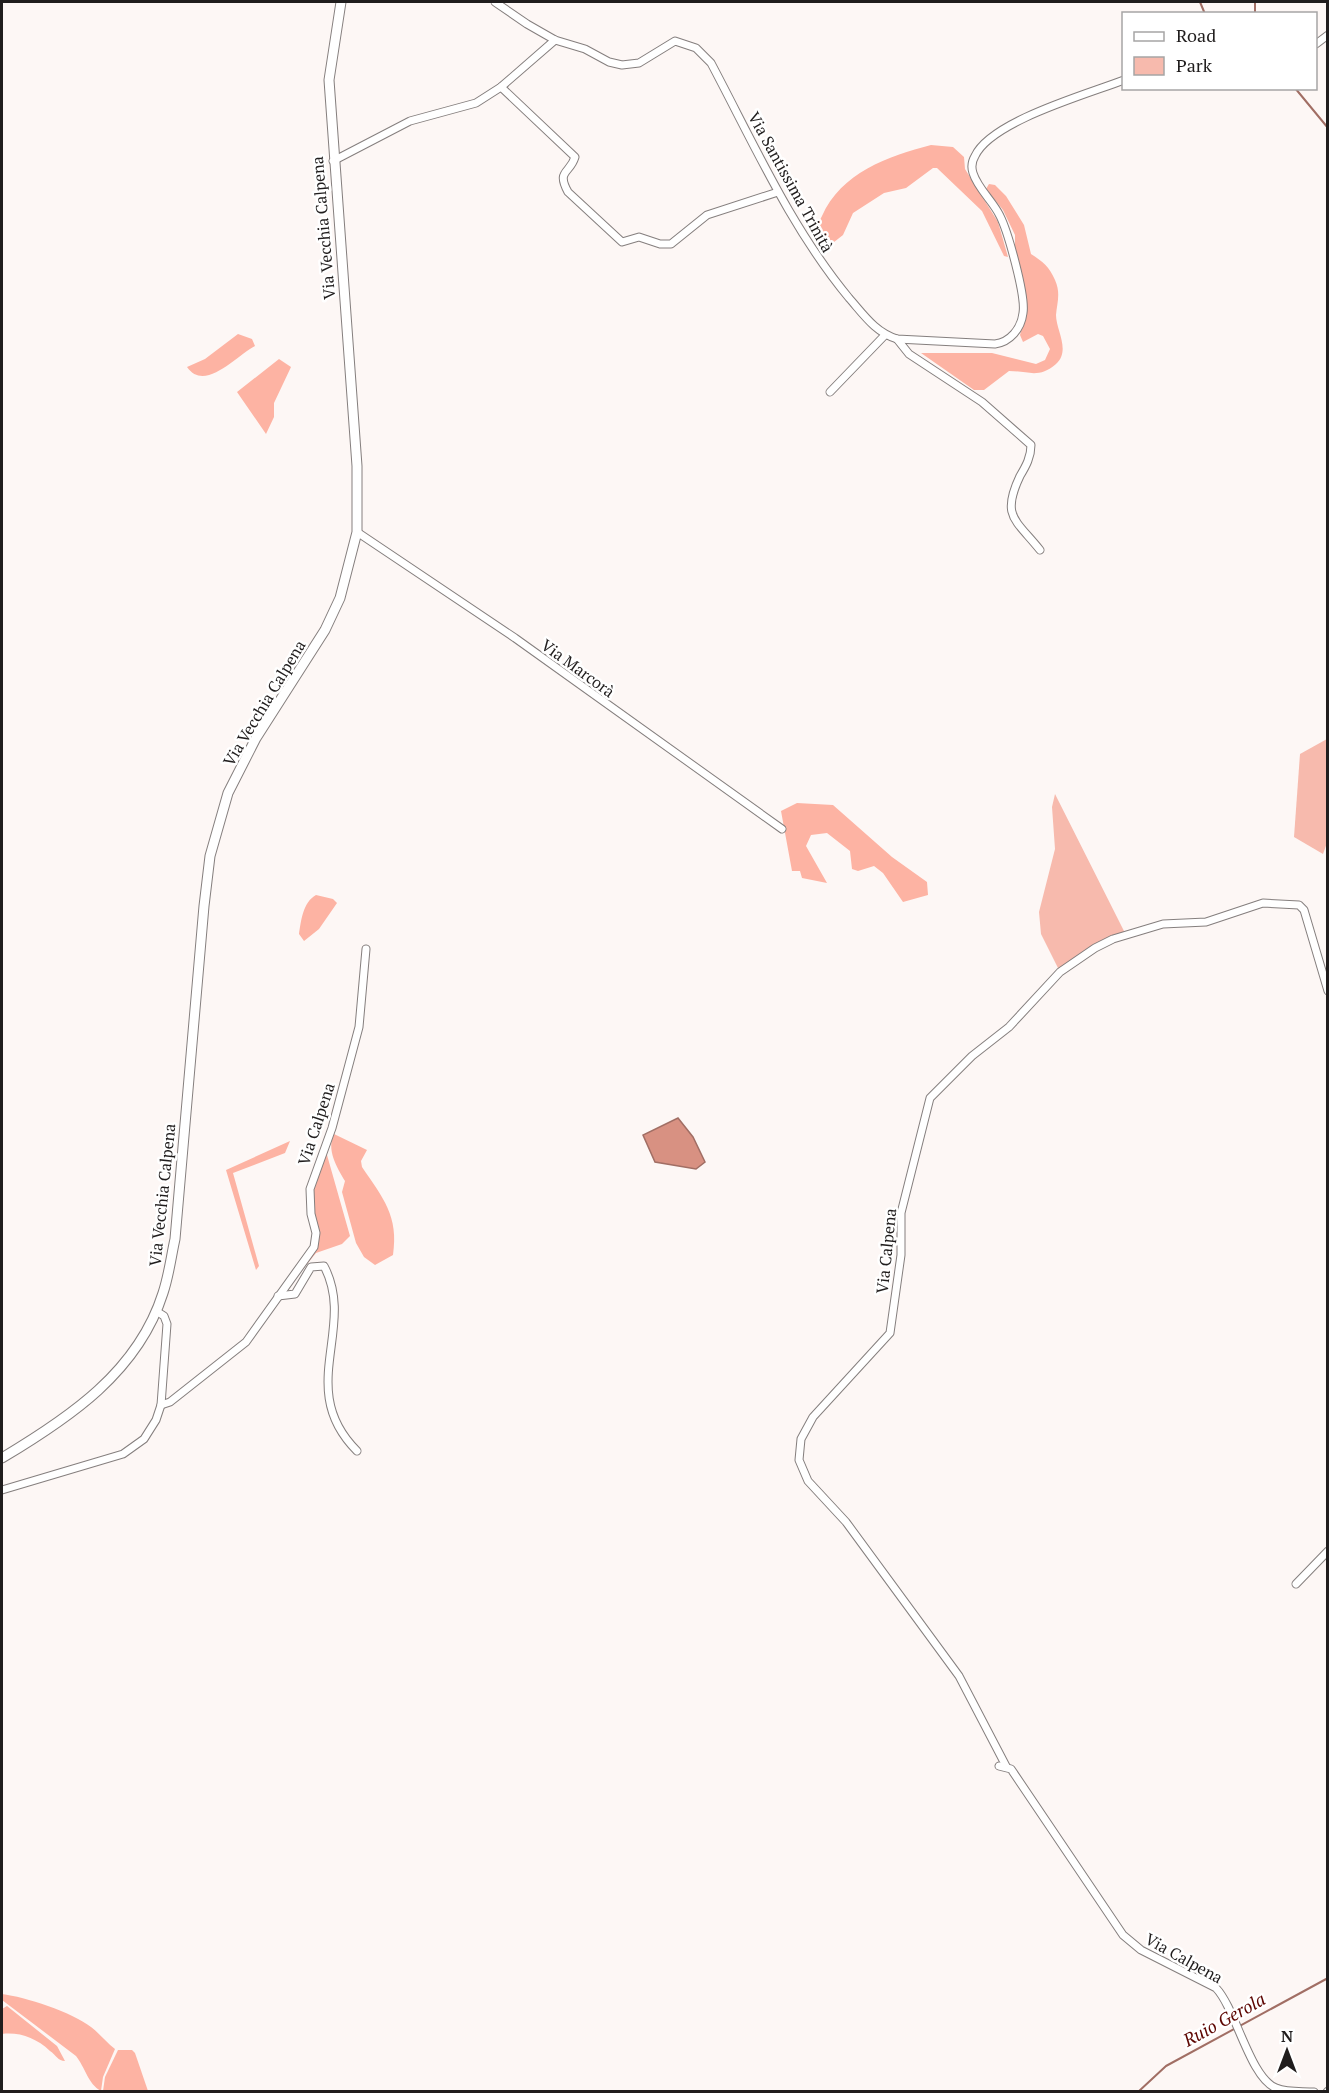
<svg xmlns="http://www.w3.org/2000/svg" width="1329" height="2093" font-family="'PT Serif',serif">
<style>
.green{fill:#f7baad}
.forest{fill:#fdb3a3}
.water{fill:#d89182;stroke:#a16e64;stroke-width:1.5}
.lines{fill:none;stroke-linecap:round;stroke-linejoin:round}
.stream{stroke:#a16e64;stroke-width:2}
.street-casing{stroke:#857f7e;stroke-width:9}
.secondary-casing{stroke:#857f7e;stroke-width:11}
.street{stroke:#fff;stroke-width:7}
.secondary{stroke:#fff;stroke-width:9}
.labels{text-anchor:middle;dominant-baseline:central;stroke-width:5;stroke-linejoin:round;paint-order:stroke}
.street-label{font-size:16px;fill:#201d1d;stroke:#fff}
.water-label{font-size:18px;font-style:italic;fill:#5d0500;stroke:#fff}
</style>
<rect width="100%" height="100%" fill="#fdf7f5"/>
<g class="green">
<polygon points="1327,739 1328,840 1323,854 1294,837 1300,754"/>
<polygon points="1055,794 1126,935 1113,939 1060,972 1041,934 1039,912 1055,849 1052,807"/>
</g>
<g class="forest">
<path d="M931,145L953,147L964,157L965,169L998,222L1008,257L1004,256L982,211L937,168H933L906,188L884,193L853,213L843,235L829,246L820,241C815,232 817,225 822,216C841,173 888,156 931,145Z"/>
<path d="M989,184L995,185L1006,196L1024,225L1031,254C1043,262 1049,266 1055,280C1061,293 1057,303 1056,315C1056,330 1071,351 1056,364C1039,379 1028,371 1009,371L984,390H974L921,353H992L1036,364L1045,360L1050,349L1043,336L1038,334L1023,342L1020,335L1024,320L1015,257V235L1003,210L986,189Z"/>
<path d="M238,334L252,339L255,346C237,355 205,393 187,367L205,359Z"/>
<polygon points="279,359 291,367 274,403 274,417 266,434 237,392"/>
<polygon points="797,803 833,805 892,857 927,882 928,895 903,902 883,873 874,866 858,871 852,869 850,851 827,833 811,835 806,846 827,883 802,878 800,871 792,871 781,811"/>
<path d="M316,895L333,899L337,903L319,929L304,941L299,934C301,921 303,902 316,895Z"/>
<path d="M334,1134L367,1150L361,1161L362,1167C383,1198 399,1216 393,1255L375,1265L364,1257L356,1243L342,1192L345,1181C337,1168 326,1149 334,1134Z"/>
<polygon points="290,1141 285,1153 233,1173 259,1266 256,1270 226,1170"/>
<polygon points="326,1144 327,1155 350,1236 342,1244 316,1253 286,1290 315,1242 310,1191"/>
<path d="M2,1994C25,1997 72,2012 91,2027C99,2033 106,2042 115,2049L103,2077L101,2091C88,2084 85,2067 76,2056L2,2000Z"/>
<path d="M7,2006L57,2046L65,2061C58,2061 56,2055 50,2051C36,2038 20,2032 2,2034V2009Z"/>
<polygon points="118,2050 132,2050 135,2053 148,2091 103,2091 105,2077"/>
</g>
<polygon class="water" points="678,1118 693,1137 705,1162 696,1169 655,1162 643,1135"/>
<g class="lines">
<g class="stream">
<polyline points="1200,2 1205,14"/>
<polyline points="1255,2 1255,14"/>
<polyline points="1295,88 1328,128"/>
<polyline points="1138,2092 1166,2066 1328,1978"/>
</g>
<defs>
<g id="street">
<path d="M495,2L527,24L555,40L585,49L609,62L622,65L639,63L675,41L696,48L711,63C754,144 791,228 849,298C864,315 875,332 897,339L995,344C1010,342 1021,329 1023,313C1026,296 1008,232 1000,216C993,201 978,189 973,173C971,167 972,161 975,156C991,121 1088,94 1124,80"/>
<polyline points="1316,44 1328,35"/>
<path d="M501,87L575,157C570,174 556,170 568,192L622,242L639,237L660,244H671L707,215L778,192"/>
<polyline points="333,161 410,121 476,103 501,87 555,40"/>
<path d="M897,339L909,354L982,402L1031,445C1031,457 1026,466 1020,476C1001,516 1015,519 1040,550"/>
<polyline points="830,392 885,335"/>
<polyline points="357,532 515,638 782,829"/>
<path d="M278,1296L295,1294L311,1267L324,1266C357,1328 295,1389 357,1451"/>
<polyline points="161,1405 170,1402 246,1342 314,1247 316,1233 311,1214 310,1189 332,1128 359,1027 366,949"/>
<polyline points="2,1490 123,1454 144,1439 156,1420 161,1405 167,1324 164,1316 156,1311"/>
<polyline points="1296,1584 1328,1551"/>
<path d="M999,1766L1011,1769L1123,1935L1141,1950L1216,1988C1236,2009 1250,2078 1276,2088C1288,2093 1302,2091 1314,2092"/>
<polyline points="1006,1766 959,1676 846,1522 808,1481 799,1460 801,1439 813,1417 890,1333 901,1255 901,1213 930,1098 972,1056 1009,1027 1060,972 1095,948 1113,939 1163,924 1206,922 1263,903 1299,905 1304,910 1328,991"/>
<polyline points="1327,2092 1328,2091"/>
</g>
<path id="secondary" d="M2,1458C69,1418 138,1372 163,1293C169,1275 171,1257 175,1239L204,906L210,856L228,793L256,738L325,630L340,598L357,532V466L329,80L341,2"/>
</defs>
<use href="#street" class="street-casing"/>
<use href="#secondary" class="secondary-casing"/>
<use href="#street" class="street"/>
<use href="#secondary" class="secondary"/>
</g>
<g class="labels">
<g class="street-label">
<text transform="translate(791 182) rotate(61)">Via Santissima Trinità</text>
<text transform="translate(323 228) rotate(-95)">Via Vecchia Calpena</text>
<text transform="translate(578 668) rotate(36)">Via Marcorà</text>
<text transform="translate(264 703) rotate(-59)">Via Vecchia Calpena</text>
<text transform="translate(316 1124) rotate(-72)">Via Calpena</text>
<text transform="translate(162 1195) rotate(-84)">Via Vecchia Calpena</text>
<text transform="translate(886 1251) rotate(-84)">Via Calpena</text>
<text transform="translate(1184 1958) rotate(29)">Via Calpena</text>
</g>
<g class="water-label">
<text transform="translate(1224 2019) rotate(-29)">Ruio Gerola</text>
</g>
</g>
<rect width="1329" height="2093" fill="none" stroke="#201d1d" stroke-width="6"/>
<rect x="1122" y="12" width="195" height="78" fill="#ffffff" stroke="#a6a5a5" stroke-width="1.5"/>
<rect x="1134" y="32" width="30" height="9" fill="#ffffff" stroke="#a6a5a5" stroke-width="1.5"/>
<text x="1176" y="42" font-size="18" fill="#201d1d">Road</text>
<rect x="1134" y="57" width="30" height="18" fill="#f7baad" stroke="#a6a5a5" stroke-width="1.5"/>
<text x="1176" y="72" font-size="18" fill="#201d1d">Park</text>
<g transform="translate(1287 2051)" stroke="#ffffff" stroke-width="4.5" paint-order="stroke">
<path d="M0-4.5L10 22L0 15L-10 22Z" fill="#201d1d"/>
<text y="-9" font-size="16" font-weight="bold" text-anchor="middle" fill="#201d1d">N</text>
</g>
</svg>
